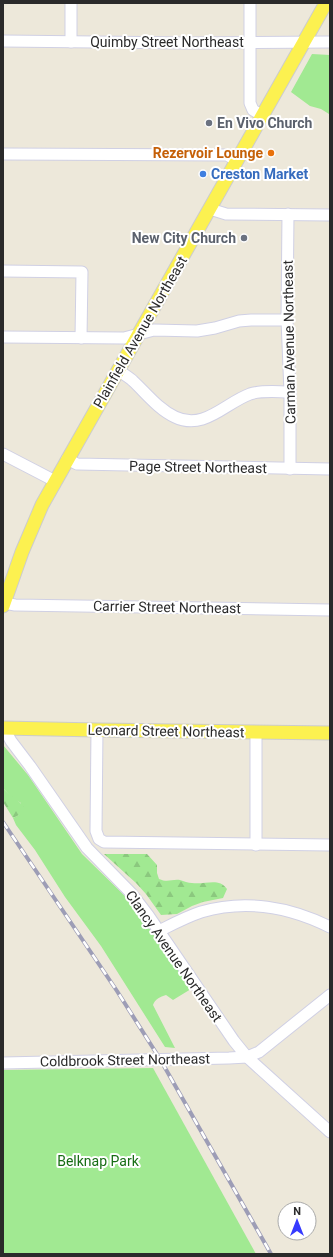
<svg xmlns="http://www.w3.org/2000/svg" width="333" height="1257" font-family="Roboto,sans-serif">
<style>
.green{fill:#a1e992}
.forest{fill:url(#forest-firs)}
.lines{fill:none;stroke-linecap:round;stroke-linejoin:round}
.minor-casing{stroke:#d0d0e4;stroke-width:13}
.major-casing{stroke:#ccc;stroke-width:15}
.minor{stroke:#fff;stroke-width:11}
.major{stroke:#fcf150;stroke-width:13}
.rail-casing{stroke:#9d9db6;stroke-width:4}
.rail{stroke:#fff;stroke-width:2.5;stroke-dasharray:8;stroke-linecap:butt}
.worship-dot{fill:#6b7280;stroke:#fff;stroke-width:1.5}
.food-dot{fill:#e8710a;stroke:#fff;stroke-width:1.5}
.shop-dot{fill:#3f7fe0;stroke:#fff;stroke-width:1.5}
.labels{text-anchor:middle;dominant-baseline:central;stroke-width:4;stroke-linejoin:round;paint-order:stroke}
.street-label{font-size:14px;fill:#2a2a2a;stroke:#fff}
.worship-label{font-size:14px;font-weight:bold;fill:#5b616d;stroke:#fff;text-anchor:start}
.food-label{font-size:14px;font-weight:bold;fill:#c56008;stroke:#fff;text-anchor:end}
.shop-label{font-size:14px;font-weight:bold;fill:#366cbe;stroke:#fff;text-anchor:start}
.park-label{font-size:14px;fill:#176d14;stroke:#fff}
</style>
<defs>
<pattern id="forest-firs" width="22" height="20" patternUnits="userSpaceOnUse"><rect width="22" height="20" fill="#a1e992"/><path d="M5 1l3.5 6h-7zM16 11l3.5 6h-7z" fill="#8bc87e"/></pattern>
</defs>
<rect width="100%" height="100%" fill="#ede8da"/>
<g class="green">
<polygon points="312,54 330,55 330,112 329,114 321,109 310,106 291,92"/>
<path d="M3,745L28,775L82,854L126,897L138,912L191,989L173,1000L166,995C160,997 155,999 153,1005L175,1048L165,1047L101,946L65,897L35,850L16,825L13,818L19,815L21,803L12,798L3,788Z"/>
<polygon points="153,1068 256,1254 3,1254 3,1070"/>
</g>
<g class="forest">
<path d="M3,788C9,796 18,799 24,807L19,815L13,818L3,802Z"/>
<path d="M104,854H147L157,865V873L159,879C168,883 171,879 180,880C184,881 188,883 192,883C205,885 219,877 227,889L223,898L203,902L192,906L177,914L161,915L146,894L136,883Z"/>
</g>
<g class="lines">
<defs>
<g id="minor">
<polyline points="71,3 71,42"/>
<polyline points="250,3 250,103 253,110 263,116"/>
<polyline points="3,41 187,43 330,42"/>
<polyline points="3,154 227,155 237,161"/>
<polyline points="210,209 226,214 330,215"/>
<polyline points="288,214 287,320 290,392 290,469"/>
<polyline points="3,271 82,272 81,338"/>
<polyline points="3,337 124,338 154,330 197,331 215,328 239,321 251,320 287,320"/>
<path d="M118,370C123,374 129,377 133,381C146,393 158,409 175,417C204,431 225,403 250,394C262,390 277,392 290,392"/>
<polyline points="3,454 55,481"/>
<polyline points="67,459 77,464 330,469"/>
<polyline points="4,603 15,605 330,610"/>
<polyline points="4,728 11,741 30,766 87,848 131,893 148,915 234,1041 247,1057 330,1132"/>
<polyline points="97,730 96,831 99,839 104,842 330,845"/>
<polyline points="256,845 256,732"/>
<path d="M159,931C173,924 186,917 201,912C245,899 290,907 330,927"/>
<polyline points="3,1063 229,1058 247,1057 259,1052 330,995"/>
</g>
<g id="major">
<polyline points="3,606 22,552 42,505 326,3"/>
<polyline points="3,728 97,730 330,733"/>
</g>
</defs>
<use href="#minor" class="minor-casing"/>
<use href="#major" class="major-casing"/>
<use href="#minor" class="minor"/>
<use href="#major" class="major"/>
<defs>
<polyline id="rail" points="3,822 117,991 160,1059 271,1254"/>
</defs>
<use href="#rail" class="rail-casing"/>
<use href="#rail" class="rail"/>
</g>
<g class="worship-dot">
<circle cx="209" cy="123" r="4"/>
<circle cx="244" cy="238" r="4"/>
</g>
<circle class="food-dot" cx="271" cy="153" r="4"/>
<circle class="shop-dot" cx="203" cy="174" r="4"/>
<g class="labels">
<g class="street-label">
<text x="167" y="42">Quimby Street Northeast</text>
<text transform="translate(140 332) rotate(-60)">Plainfield Avenue Northeast</text>
<text transform="translate(289 342) rotate(-91)">Carman Avenue Northeast</text>
<text transform="translate(198 467) rotate(1)">Page Street Northeast</text>
<text transform="translate(167 607) rotate(1)">Carrier Street Northeast</text>
<text transform="translate(166 731) rotate(1)">Leonard Street Northeast</text>
<text transform="translate(174 956) rotate(55)">Clancy Avenue Northeast</text>
<text transform="translate(125 1060) rotate(-1)">Coldbrook Street Northeast</text>
</g>
<g class="worship-label">
<text x="217" y="123">En Vivo Church</text>
<text x="236" y="238" text-anchor="end">New City Church</text>
</g>
<g class="food-label">
<text x="263" y="153">Rezervoir Lounge</text>
</g>
<g class="shop-label">
<text x="211" y="174">Creston Market</text>
</g>
<g class="park-label">
<text x="98" y="1161">Belknap Park</text>
</g>
</g>
<rect width="333" height="1257" fill="none" stroke="#2a2a2a" stroke-width="8"/>
<g transform="translate(297 1221)"><circle r="19" fill="#ffffff" stroke="#aaaaaa"/>
<path d="M0-3L7 15L0 10L-7 15Z" fill="#363aff"/>
<text y="-6" font-size="11" font-weight="bold" text-anchor="middle" fill="#2a2a2a">N</text>
</g>
</svg>
